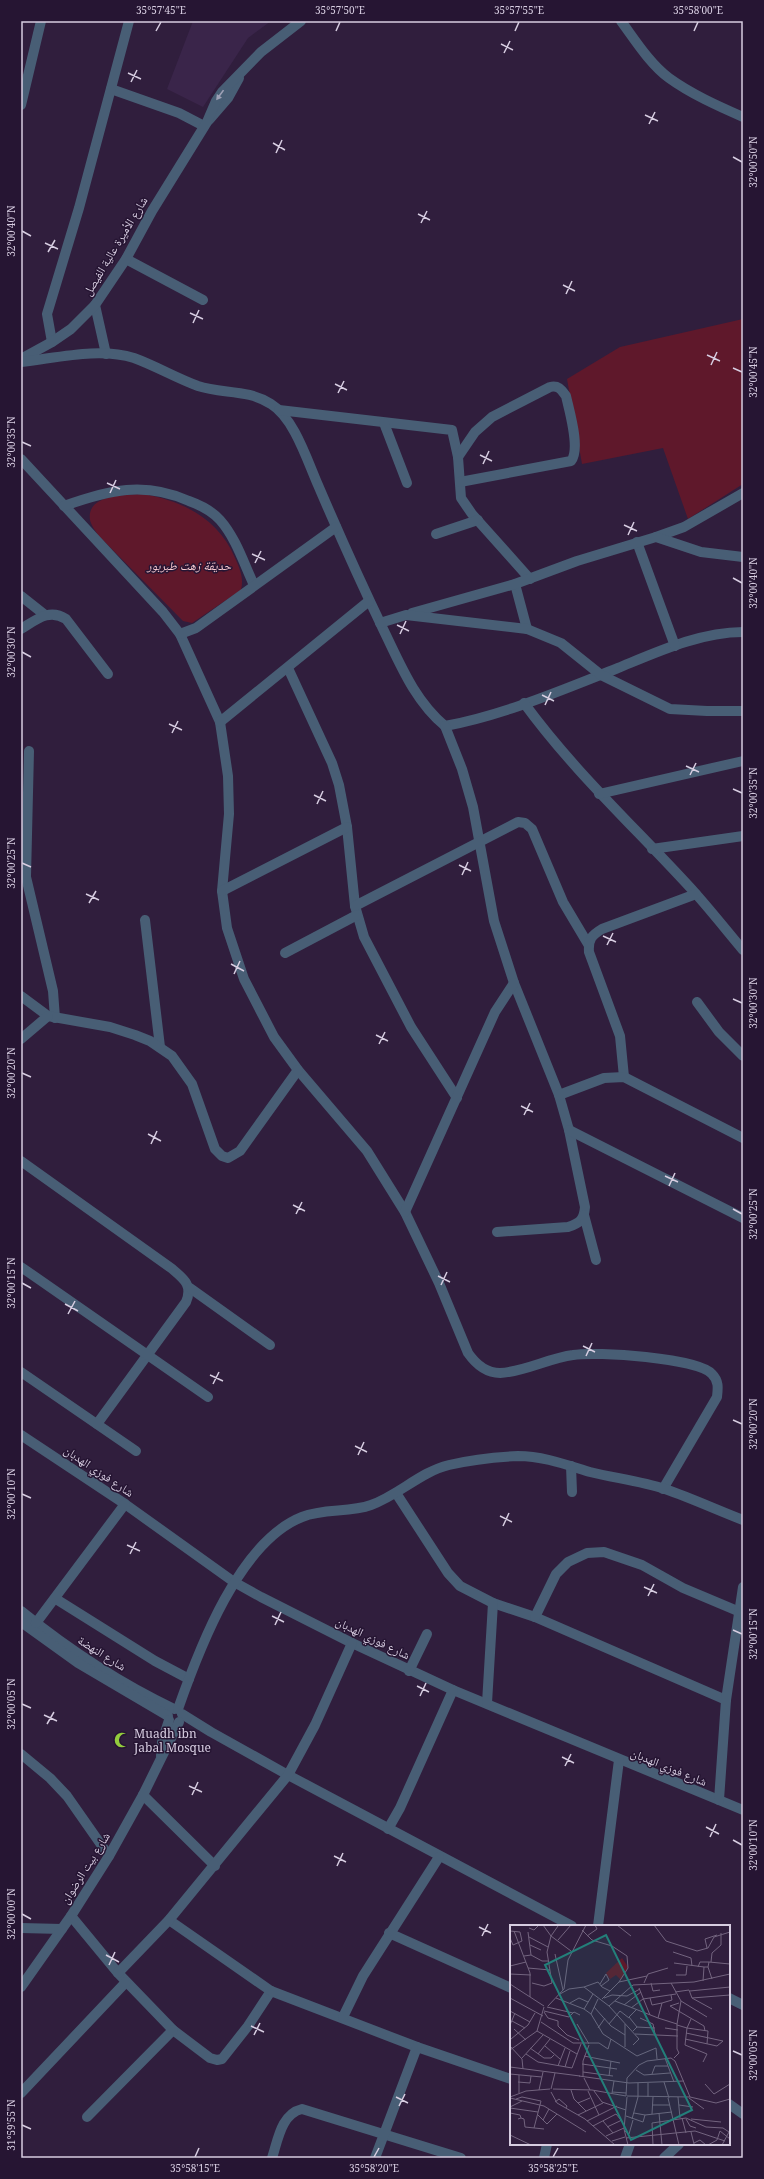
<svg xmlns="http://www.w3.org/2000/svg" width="764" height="2179" font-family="'Noto Serif','Noto Naskh Arabic',serif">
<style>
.built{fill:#3a254a}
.green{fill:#5f182b}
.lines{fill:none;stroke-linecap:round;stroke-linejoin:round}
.minor{stroke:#485e75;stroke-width:10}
.oneway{fill:#9ea1b6}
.ticks{fill:none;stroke:#d7cde1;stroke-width:1.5}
.labels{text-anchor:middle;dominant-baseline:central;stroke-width:3;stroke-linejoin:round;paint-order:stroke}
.street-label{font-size:12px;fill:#d7cde1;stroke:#261533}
.park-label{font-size:12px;font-style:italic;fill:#fbccd2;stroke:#261533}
.poi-label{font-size:12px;fill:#d7cde1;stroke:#261533;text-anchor:start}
.inset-road{fill:none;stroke:#73647f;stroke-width:1}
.view{fill:#237f7a;fill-opacity:0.15;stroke:#237f7a;stroke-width:2}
.inset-edge{fill:none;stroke:#d7cde1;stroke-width:2}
.neatline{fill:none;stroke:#d7cde1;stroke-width:1.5}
.ticks-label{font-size:10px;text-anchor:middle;fill:#d7cde1}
</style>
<rect width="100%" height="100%" fill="#301e3d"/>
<polygon class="built" points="193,21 271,21 248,38 203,107 167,89"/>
<g class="green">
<polygon points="743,319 743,484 688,519 663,448 582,464 567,379 620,347"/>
<path d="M142,494C182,500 219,519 235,558C240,569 244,578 241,590L192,623L183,621L99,536C96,532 91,525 90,520C86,494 126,495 142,494Z"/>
</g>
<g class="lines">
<g class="minor">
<path d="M621,21C635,40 650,64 669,78C691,94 718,106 743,117"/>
<polyline points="111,89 179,113 204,126"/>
<polyline points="21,105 41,21"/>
<polyline points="209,120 228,98 239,78"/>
<polyline points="126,259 203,300"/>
<polyline points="95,305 106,354"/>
<polyline points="52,342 47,314 79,208 129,21"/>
<polyline points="21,359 52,342 71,329 95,305 126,259 152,211 207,122 216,101 222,92 261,52 301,21"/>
<path d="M21,362C57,358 99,347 134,358C156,366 176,378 198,386C222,394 248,389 271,404C294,418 307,460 318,485C339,534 361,583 384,631C401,666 415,701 445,726C504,715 562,690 618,668C657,652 700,632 743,632"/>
<polyline points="279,410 452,430 458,457 461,498 472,514 530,579"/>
<polyline points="384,423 407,483"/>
<path d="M458,457L475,432L492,417L550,387C558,385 561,389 566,396C569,410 581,449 571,461L460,482"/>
<path d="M21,459L163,612L180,634L220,722L228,776L229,814L222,891L227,928L244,979L274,1037L298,1070L367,1151L405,1212L439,1283L468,1353C475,1363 486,1373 500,1373C524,1372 549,1358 573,1355C596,1351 698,1358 712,1374C719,1381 718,1388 717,1397L663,1489"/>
<path d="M64,506C109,490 144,481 189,501C200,505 212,511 220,520C236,538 244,564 254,585"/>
<polyline points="436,534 478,520"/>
<polyline points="656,537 684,527 743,493"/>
<polyline points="637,542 675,646"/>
<polyline points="515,584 527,629"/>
<polyline points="21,596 45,615"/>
<polyline points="412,613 515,584 577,561 656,537 701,552 743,557"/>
<polyline points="380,623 406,615 527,629 561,643 601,675 670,709 707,711 743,711"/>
<path d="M21,629C36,620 49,608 66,619L108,674"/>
<polyline points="180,634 196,628 336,527"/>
<polyline points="288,668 332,763 339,785 347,827 355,906 364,937 411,1027 457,1098"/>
<path d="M524,703C575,773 638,830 696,894C712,912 727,931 743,950"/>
<polyline points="220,722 369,601"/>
<path d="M445,726L462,769L473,807L494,921L514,983L559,1095L569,1130L585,1207C584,1220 580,1223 568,1227L497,1232"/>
<polyline points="29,751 26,877 53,991 55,1018"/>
<polyline points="599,794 743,761"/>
<polyline points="652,849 743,836"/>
<polyline points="222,891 347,827"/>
<polyline points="355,906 518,822 525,823 532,829 563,902 588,944"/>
<polyline points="145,920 160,1047"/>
<polyline points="285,953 357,915"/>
<polyline points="21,996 48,1016 110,1027 135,1035 150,1041 172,1056 192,1084 215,1149 222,1156 228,1158 240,1151 298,1070"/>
<polyline points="697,1002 719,1032 743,1056"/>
<polyline points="21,1039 48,1016"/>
<path d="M624,1077L620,1036L589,952C588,939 592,935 602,929L696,894"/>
<polyline points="559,1095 604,1078 624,1077 743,1138"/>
<polyline points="569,1130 743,1218"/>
<path d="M21,1161L171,1268C184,1279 193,1285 186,1302L97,1424"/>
<polyline points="405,1212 495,1012 514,983"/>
<polyline points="584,1215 596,1260"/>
<polyline points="21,1267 208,1397"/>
<polyline points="190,1288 270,1345"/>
<polyline points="21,1372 136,1451"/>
<polyline points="21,1435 125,1504 234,1582 261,1597 352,1643 453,1690 743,1810"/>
<polyline points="571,1466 572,1492"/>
<polyline points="396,1493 448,1573 460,1586 493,1603 535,1617 726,1700"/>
<polyline points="56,1599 155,1661 189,1679"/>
<path d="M21,1611C68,1649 119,1683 174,1709"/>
<polyline points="535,1617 556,1574 568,1562 587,1553 604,1552 642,1565 683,1588 740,1612"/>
<polyline points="21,1622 78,1663 168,1716"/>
<polyline points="36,1623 125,1504"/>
<polyline points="409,1671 427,1634"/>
<polyline points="487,1703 493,1603"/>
<path d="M178,1709C199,1649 239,1542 302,1517C324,1508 349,1513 371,1505C399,1495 420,1472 449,1465C470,1460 496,1457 518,1456C543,1456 567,1465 590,1472C614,1478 641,1481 665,1489C691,1498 717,1510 743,1520"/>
<polyline points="182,1714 211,1732 288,1775 572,1926"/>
<polyline points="21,1754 50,1778 67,1796 109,1856"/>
<polyline points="161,1756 162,1742 169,1720"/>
<polyline points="143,1795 215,1866"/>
<polyline points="719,1800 726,1700 743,1587"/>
<polyline points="388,1829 400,1808 453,1690"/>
<polyline points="71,1916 118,1973 173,2030 210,2058 217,2060 222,2059 248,2026 271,1991"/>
<polyline points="169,1920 271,1991 417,2047 511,2079"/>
<polyline points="598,1926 619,1760"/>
<polyline points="21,1928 62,1929"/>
<polyline points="389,1933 511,1988"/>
<polyline points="118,1973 169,1920 288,1775 315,1725 352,1643"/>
<polyline points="21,1987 71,1916 109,1856 143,1795 179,1722"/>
<polyline points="729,1998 743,2005"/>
<polyline points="343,2017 363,1976 439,1857"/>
<polyline points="21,2093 126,1982"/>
<polyline points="729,2104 743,2114"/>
<polyline points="87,2117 173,2030"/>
<path d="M272,2158C278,2140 281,2114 302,2109L461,2158"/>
<polyline points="375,2158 417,2047"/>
<polyline points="544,2158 547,2144"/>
<polyline points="625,2158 630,2144"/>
<polyline points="664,2158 679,2144"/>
</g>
</g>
<defs><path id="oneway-solid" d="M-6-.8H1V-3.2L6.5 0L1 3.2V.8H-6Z"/></defs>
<use class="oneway" href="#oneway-solid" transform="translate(220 95) rotate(126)"/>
<path class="ticks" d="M156,31L161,22M336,31L340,22M515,31L519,22M694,31L698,22M501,44L513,50M504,53L510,41M128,73L141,79M131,82L137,70M645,115L658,121M649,124L655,112M273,143L285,150M276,153L282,140M733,157L742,162M418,214L430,220M421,223L427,211M22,231L31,236M45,243L58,249M48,252L55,240M563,285L575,291M566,294L572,281M190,313L203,319M193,323L199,310M707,355L720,361M711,365L717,352M733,368L742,372M335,384L347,390M338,393L344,381M22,442L31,446M480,455L492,461M483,464L489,451M107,483L120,489M110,493L116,480M624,525L637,531M628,535L634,522M252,554L265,560M255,563L261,551M733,578L742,583M397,625L409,631M400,634L406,621M22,652L31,657M542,695L554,701M545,705L551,692M169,724L182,730M172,733L178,721M686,766L699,772M690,775L696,763M733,789L742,793M314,795L326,801M317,804L323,791M22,863L31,867M459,865L471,871M462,875L468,862M86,894L99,900M89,903L96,891M603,936L616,942M607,945L613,933M231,964L244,971M234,974L240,961M733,999L742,1003M376,1035L388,1041M379,1044L385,1032M22,1073L31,1077M521,1106L533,1112M524,1115L530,1103M148,1134L161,1141M151,1144L157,1131M665,1176L678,1182M669,1186L675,1173M293,1205L305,1211M733,1209L742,1214M296,1214L302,1202M438,1276L450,1282M22,1283L31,1288M441,1285L447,1272M65,1304L78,1311M68,1314L75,1301M583,1346L595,1352M586,1356L592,1343M210,1375L223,1381M213,1384L219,1372M733,1420L742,1424M355,1446L367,1452M358,1455L364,1442M22,1494L31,1498M500,1516L512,1522M503,1526L509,1513M127,1545L140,1551M130,1554L136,1542M644,1587L657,1593M648,1596L654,1584M272,1616L284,1622M275,1625L281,1612M733,1630L742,1634M417,1686L429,1692M420,1696L426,1683M22,1704L31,1708M44,1715L57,1721M47,1724L54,1712M562,1757L574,1763M565,1766L571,1754M189,1786L202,1792M192,1795L198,1782M706,1827L719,1834M710,1837L716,1824M733,1840L742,1845M334,1856L346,1862M337,1866L343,1853M22,1914L31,1919M479,1927L491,1933M482,1936L488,1924M106,1955L119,1962M109,1965L115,1952M251,2026L264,2032M254,2035L260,2023M733,2051L742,2055M396,2097L408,2103M399,2106L405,2094M22,2125L31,2129M195,2157L199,2148M374,2157L379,2148M553,2157L558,2148"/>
<defs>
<symbol id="mosque-bare" viewBox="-9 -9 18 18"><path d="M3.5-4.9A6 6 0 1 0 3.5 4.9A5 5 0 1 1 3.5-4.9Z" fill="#93cc3d" stroke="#261533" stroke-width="2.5" paint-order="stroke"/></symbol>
</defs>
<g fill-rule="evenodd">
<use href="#mosque-bare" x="111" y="1729" width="22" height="22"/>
</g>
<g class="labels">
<g class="street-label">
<text transform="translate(115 246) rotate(-59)">شارع الأميرة عالية الفيصل</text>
<text transform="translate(99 1471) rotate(34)">شارع فوزي الهدبان</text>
<text transform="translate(373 1638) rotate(26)">شارع فوزي الهدبان</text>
<text transform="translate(102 1653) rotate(32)">شارع النهضة</text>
<text transform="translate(669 1767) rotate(22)">شارع فوزي الهدبان</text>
<text transform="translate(85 1868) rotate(-58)">شارع بيت الرضوان</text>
</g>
<g class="park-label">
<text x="189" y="565">حديقة زهت طبربور</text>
</g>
<g class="poi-label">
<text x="134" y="1733">Muadh ibn<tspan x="134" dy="14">Jabal Mosque</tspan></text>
</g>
</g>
<g transform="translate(510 1925)">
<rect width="220" height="220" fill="#301e3d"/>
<path d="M112,33L118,42L111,55L106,50L100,54L96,48Z" fill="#5f182b"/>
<path class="inset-road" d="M33,0L41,11L61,26M107,0L121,11M144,0L156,16L187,26L198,23L204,12L220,7M19,3L24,5L29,0M72,5L82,15L102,21L117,31L118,43L109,57M0,6L10,7L12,16L3,20L0,13M4,6L20,48V72M18,7L21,30M77,11L87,4L85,0M19,12L38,22M48,15L61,0M20,20L31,25M197,23L195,14L207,10M163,27L181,33L182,41M45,29L53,65M14,31L21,30L32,36H38M201,37L202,28L211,20V8M164,38L194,42M0,41L16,37M188,42L190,37H199M198,42L202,54M18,43L40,45M0,49L21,50M166,50H176L177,41M193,56L194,42H198L199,37L220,39M22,58L34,61L42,58L37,27L41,11L48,1M134,58L138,49L158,43M141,58L143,66L150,65M161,58L171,76L197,92M0,59L34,81M90,59L96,49L99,55L91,61M74,62L88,57L92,62L100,66M129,63L140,90M180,66L220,62M165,67L179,65L182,73L220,70M50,69L59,64L74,62L99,81L123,60L184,57L220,49M0,73L33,91M46,73L74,84L81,89L93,109L127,131L146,123L147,134M94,73L102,70L117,71L130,64M182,73L202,84M92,74L109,57L137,51M105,76L148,93L152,78L142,80L140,73M60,78L69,73L78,77M152,78L162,75L161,70M169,78L160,81L194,101L195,106M114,80L131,67M38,81L54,64L58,35L76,0M99,81L129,114L123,120M37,82L63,88M84,82L101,101L115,110M121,83L133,74L166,69M74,84L83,69M126,85L119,92L127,102M0,86L20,97M34,86L59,92L64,87L70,90M34,87L38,93L48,96V101L57,110L69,115M81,89L88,74M130,93L143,99L145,109M148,93L167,99M181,94L177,103L198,106L197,119M2,96L15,103M31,97L63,118H89L98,124L101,114M67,99L79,119M99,99L110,86L119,93M115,99V122M0,100L5,88M167,100L177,103L175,120L197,129L193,137M88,103L95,93M155,103L168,105M4,104L16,115M27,106L67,129M123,106L127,102L145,103M125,109L168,111M1,114L18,100L25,88M175,114L207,121L213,116L176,108M0,121L12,134L13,144M35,121L50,134M20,123L34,133H41L44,130M0,125L27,106L34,82M16,129L28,137L62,143L71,119M28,129L40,114M74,131L110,138M12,133L33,110M155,133L164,157M164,133L169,128L167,124V99L171,76M72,139L107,144M48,141L55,123M0,142L70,151M55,142L60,126M126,145L134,150L160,148M73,147L103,151M0,149L32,152M142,149L145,141H158M69,151L119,158L174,156M99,151L101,136M73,152V136L79,120M74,153L80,165M8,157L20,158L21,151M154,157L159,173M138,158V172M195,159L204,169L220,159M41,164L45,148M43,164L82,165L116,171M29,165L33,147M61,165L64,174L76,186M78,166L89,190M84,166L92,177L116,185M41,167L47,178L75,194L105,220M102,167L116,168M9,168V150M102,168L104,156M116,171L117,153L129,140L137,136L161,133L165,136L180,172M117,171L180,172L206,178L220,174M0,172L16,166L40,164M117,172L114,204L118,220M168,172L170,193M0,173L34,181L76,207M158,173L169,220M179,173L194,184M6,174L12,172L31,176L24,203M45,177L49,174L57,181L56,183M68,178L80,173M142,180H160M169,180L183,182M0,182L12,176M0,183L28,187M0,188L10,190L11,193L8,194M124,188L135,190L162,187M149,188L152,220M142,189L143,172M28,190L37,199L47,189M68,190L93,178M116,191L133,197L135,190M11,193L14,194L15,202L34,204M172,193L176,208M122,194L128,172V158M176,194L180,201L186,203M181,194L211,197M33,195L39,184M77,196L107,181M93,196L103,208M83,201L106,189L111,195M97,202L112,195M115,206L119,209L123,195M181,207L184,219M0,210L21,220M96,211L114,203M116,213L185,206L215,216M102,216L115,212M184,218L190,215L196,220M143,220L142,198L176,193L196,202L213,203L219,207M198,220L207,215L210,206L220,214M212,220L219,207"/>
<path class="view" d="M96,10L182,185L121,215L35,40Z"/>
<rect width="220" height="220" class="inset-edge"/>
</g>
<rect width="764" height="2179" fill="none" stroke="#261533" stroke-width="44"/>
<rect x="22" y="22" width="720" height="2135" class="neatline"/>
<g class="ticks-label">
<text x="161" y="14">35°57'45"E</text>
<text x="340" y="14">35°57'50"E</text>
<text x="519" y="14">35°57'55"E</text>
<text x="698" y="14">35°58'00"E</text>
<text transform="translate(753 162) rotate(-90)" y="4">32°00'50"N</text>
<text transform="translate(11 231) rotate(-90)" y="4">32°00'40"N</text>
<text transform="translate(753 372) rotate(-90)" y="4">32°00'45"N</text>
<text transform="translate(11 442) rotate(-90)" y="4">32°00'35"N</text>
<text transform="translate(753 583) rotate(-90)" y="4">32°00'40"N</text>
<text transform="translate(11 652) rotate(-90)" y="4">32°00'30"N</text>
<text transform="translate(753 793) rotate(-90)" y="4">32°00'35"N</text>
<text transform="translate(11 863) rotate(-90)" y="4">32°00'25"N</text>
<text transform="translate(753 1003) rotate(-90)" y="4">32°00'30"N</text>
<text transform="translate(11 1073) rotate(-90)" y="4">32°00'20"N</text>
<text transform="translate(753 1214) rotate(-90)" y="4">32°00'25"N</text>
<text transform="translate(11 1283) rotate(-90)" y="4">32°00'15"N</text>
<text transform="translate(753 1424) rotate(-90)" y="4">32°00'20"N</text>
<text transform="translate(11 1494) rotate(-90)" y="4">32°00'10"N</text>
<text transform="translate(753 1634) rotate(-90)" y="4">32°00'15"N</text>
<text transform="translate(11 1704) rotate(-90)" y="4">32°00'05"N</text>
<text transform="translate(753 1845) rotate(-90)" y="4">32°00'10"N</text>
<text transform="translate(11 1914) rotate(-90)" y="4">32°00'00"N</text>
<text transform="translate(753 2055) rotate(-90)" y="4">32°00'05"N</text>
<text transform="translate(11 2125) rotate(-90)" y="4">31°59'55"N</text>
<text x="195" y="2172">35°58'15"E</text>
<text x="374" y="2172">35°58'20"E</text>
<text x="553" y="2172">35°58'25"E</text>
</g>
</svg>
